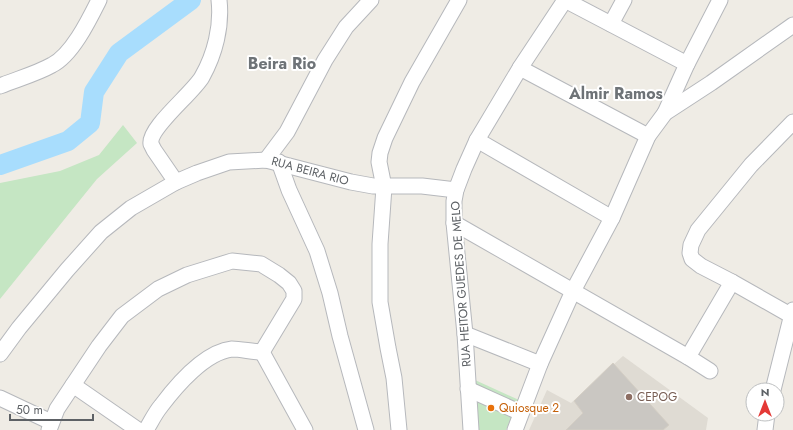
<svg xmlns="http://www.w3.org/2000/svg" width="793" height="430" font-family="Jost,sans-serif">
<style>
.education{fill:#dfdbd3}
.green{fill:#c5e6c3}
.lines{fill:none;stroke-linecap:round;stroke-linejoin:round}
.river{stroke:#a8ddfd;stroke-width:20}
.building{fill:#cac7c2;stroke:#d4cec4}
.minor-casing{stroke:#b6b8bc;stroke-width:17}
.minor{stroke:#fff;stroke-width:15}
.education-dot{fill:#8d6e63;stroke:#fff;stroke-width:1.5}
.food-dot{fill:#e8710a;stroke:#fff;stroke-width:1.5}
.labels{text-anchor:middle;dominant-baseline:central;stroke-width:4;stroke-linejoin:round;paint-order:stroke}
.street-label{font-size:12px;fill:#5d6165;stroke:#fff}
.education-label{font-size:12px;fill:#785e54;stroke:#fff;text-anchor:start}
.food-label{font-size:12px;fill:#c56008;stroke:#fff;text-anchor:start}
.district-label{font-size:16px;font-weight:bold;fill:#6e7377;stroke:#fff}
</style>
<rect width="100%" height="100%" fill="#efece5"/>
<polygon class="education" points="623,356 708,418 706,430 529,430 547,390 571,403"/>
<g class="green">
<polygon points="123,125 137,143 97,179 0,299 0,183 60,171 99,155"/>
<polygon points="475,380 519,400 506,430 476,430"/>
</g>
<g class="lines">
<polyline class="river" points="0,165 68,141 90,123 94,92 119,53 191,0"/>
</g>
<polygon class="building" points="613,363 669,425 663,430 566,430 583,413 574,401"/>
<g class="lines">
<defs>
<g id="minor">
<polyline points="565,0 687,64"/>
<polyline points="611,24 624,0"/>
<polyline points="520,68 648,136"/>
<path d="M0,86C17,79 36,74 52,65C72,55 89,20 99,0"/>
<polyline points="665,113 687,64 720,0"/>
<polyline points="477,140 612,218"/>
<polyline points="266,160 287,132 325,60 346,27 371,0"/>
<polyline points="279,162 289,190 317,251 330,293 340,336 366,430"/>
<path d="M176,182L154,150C153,148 152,146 151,144C148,128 193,93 202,77C215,54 222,26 219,0"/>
<polyline points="454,223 688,357 710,371"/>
<polyline points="792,316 732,282 701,266 692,259 690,253 691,245 698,230 751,165 793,122"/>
<polyline points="465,334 540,364"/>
<polyline points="262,352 305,430"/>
<polyline points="0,354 19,328 67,270 101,232 131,208 176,182 197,173 229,162 266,160 351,182 373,186 422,186 456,190"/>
<polyline points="688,357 732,282"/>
<polyline points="73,385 138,430"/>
<polyline points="468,389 521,413"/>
<polyline points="773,390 793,310"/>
<polyline points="0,398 51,422"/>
<polyline points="49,430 57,409 99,346 122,316 158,289 187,275 232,261 261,264 279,275 289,283 294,291 294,299 262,352"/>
<path d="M146,430C151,422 155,413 161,406C176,386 205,352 232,349C241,349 253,352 262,352"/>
<polyline points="399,430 394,378 388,348 380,302 380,244 384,187 379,162 380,153 385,138 412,82 459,0"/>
<polyline points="471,430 465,334 454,223 454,201 456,190 464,169 477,140 520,68 565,0"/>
<polyline points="515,430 540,364 573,291 612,218 648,136 665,113 711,83 793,25"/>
<polyline points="765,430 767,414"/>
</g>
</defs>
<use href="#minor" class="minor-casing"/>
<use href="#minor" class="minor"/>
</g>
<circle class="education-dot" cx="629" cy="397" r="4"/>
<circle class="food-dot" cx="491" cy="408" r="4"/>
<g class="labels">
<g class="street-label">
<text transform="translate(310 171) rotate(15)">RUA BEIRA RIO</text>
<text transform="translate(461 284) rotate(-94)">RUA HEITOR GUEDES DE MELO</text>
</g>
<g class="education-label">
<text x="637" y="397">CEPOG</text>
</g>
<g class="food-label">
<text x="499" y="408">Quiosque 2</text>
</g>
<g class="district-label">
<text x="282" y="63">Beira Rio</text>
<text x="616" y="93">Almir Ramos</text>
</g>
</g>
<g transform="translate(765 402)"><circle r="19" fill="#ffffff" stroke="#bec0c1"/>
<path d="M0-3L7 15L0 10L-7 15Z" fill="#e43936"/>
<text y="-6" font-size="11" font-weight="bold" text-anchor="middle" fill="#5d6165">N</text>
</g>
<path d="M10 414v6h83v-6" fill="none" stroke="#5d6165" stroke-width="2"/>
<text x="16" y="414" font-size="12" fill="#5d6165" stroke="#ffffff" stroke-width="3" paint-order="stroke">50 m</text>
</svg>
